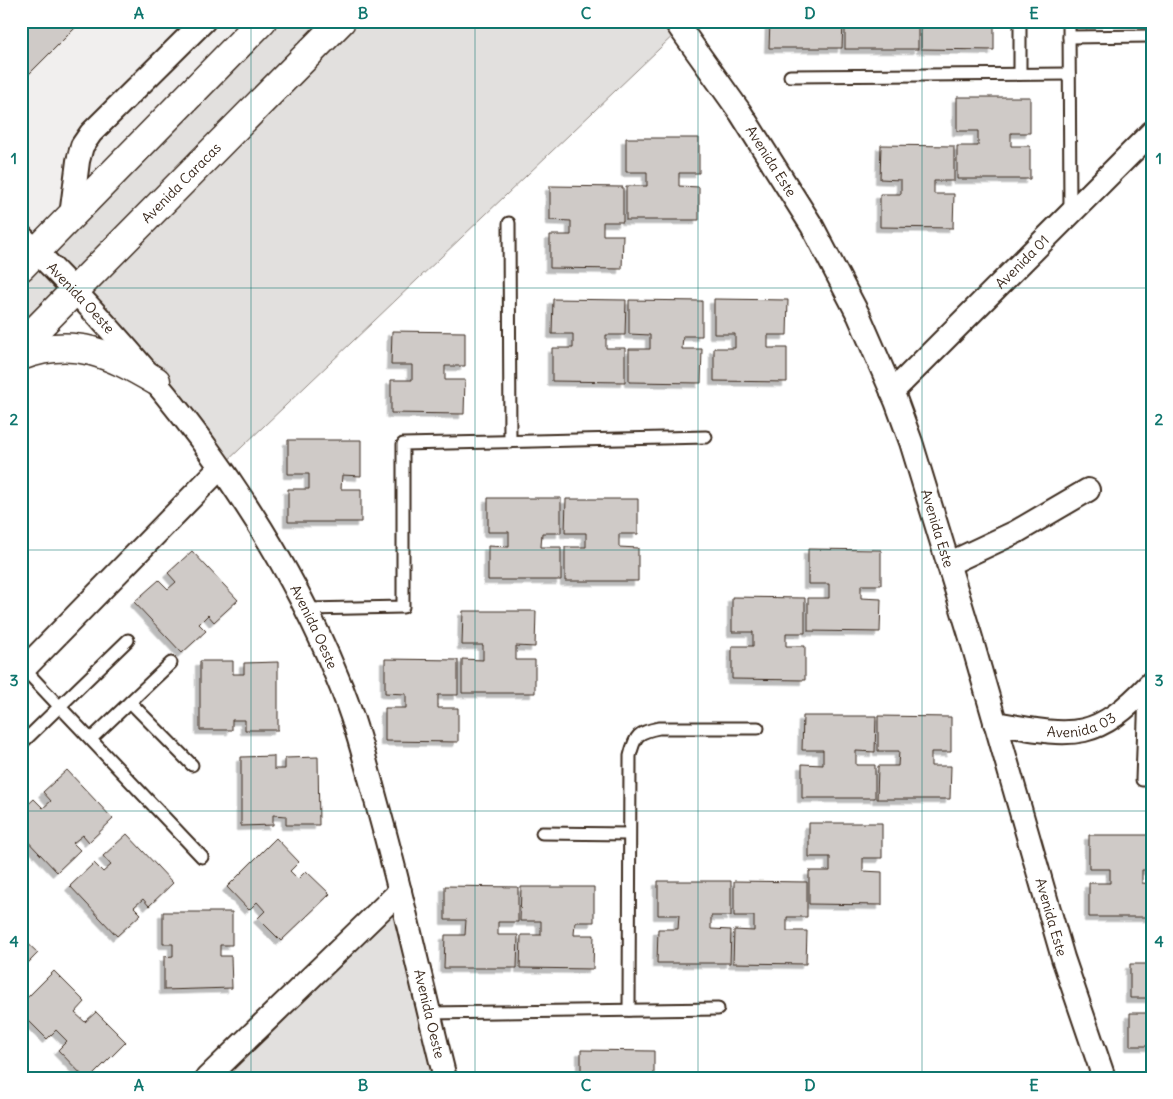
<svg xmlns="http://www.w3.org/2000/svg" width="1173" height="1099" font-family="Delius,sans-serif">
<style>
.built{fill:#f1efee}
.green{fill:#e2e0de;stroke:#8e857e}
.building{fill:#cfcac7;stroke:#3b2a1e;filter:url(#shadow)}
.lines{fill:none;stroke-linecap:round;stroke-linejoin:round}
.lane-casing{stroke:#3b2a1e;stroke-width:15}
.street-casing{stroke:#3b2a1e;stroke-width:26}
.secondary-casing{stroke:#3b2a1e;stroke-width:31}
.lane{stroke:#fff;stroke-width:11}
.street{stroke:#fff;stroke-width:22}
.secondary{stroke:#fff;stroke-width:28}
.grid{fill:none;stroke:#0f766e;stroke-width:1;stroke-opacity:0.55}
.labels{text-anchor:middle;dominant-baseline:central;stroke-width:5;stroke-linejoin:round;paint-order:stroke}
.street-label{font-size:14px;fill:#3b2a1e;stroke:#fff}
.neatline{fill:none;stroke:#0f766e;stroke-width:2}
.grid-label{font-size:16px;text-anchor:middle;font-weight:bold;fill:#0f766e}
</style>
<defs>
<filter id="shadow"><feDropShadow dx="-4.5" dy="4.5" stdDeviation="0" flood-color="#0004"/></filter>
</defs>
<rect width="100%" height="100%" fill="#fff"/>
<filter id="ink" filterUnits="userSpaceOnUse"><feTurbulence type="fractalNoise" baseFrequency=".02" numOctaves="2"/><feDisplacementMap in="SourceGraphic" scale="10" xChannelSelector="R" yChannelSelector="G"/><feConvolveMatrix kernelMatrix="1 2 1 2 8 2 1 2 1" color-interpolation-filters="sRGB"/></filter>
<g filter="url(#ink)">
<polygon class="built" points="21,21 262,21 21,266"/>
<g class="green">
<polygon points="262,21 675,21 681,28 220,468 75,290 21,345 21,266"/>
<polygon points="400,891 445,1078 207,1078"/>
</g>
<g class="building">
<polygon points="21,21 82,21 21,82"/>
<polygon points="770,21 843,21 842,48 769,48"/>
<rect x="845" y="21" width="73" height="28"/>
<polygon points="921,21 994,21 994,50 921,49"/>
<polygon points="957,97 1030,97 1030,133 1011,133 1011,146 1030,146 1030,179 957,179 957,146 978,146 978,131 957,131"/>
<polygon points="626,138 699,138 699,173 679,173 679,186 699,187 699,220 626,220 626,186 647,186 647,172 626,172"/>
<polygon points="881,145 954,146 954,181 934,181 934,194 954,194 953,228 880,227 880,194 901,194 901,180 880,179"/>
<polygon points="550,186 623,187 623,222 603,222 603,235 623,235 622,269 550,268 550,235 571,235 571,221 550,220"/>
<polygon points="553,299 626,300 625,335 606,335 606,348 625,348 625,382 552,381 552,348 573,348 573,334 552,334"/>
<polygon points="714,299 788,300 787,335 768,335 768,348 787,348 787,382 714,381 714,348 735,348 735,334 714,334"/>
<polygon points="629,300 702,301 702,336 683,336 682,349 702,349 701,383 629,382 629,349 650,349 650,335 629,334"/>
<polygon points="392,331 465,332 465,366 445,366 445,380 465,380 464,414 391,413 391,380 412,380 412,365 391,365"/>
<polygon points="288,440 361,440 361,476 342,475 341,489 361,489 361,522 288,522 288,489 309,489 309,474 288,474"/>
<polygon points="488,498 561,498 561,533 542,533 541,547 561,547 561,580 488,580 488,546 509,547 509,532 488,532"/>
<polygon points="566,499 638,499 638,534 619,534 619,547 638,548 638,581 565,581 565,547 586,547 586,533 565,533"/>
<polygon points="808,549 881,550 881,585 861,585 861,598 881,599 880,632 808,631 808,598 829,598 829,584 808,584"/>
<polygon points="192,551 238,600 214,622 208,615 199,624 206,631 182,653 134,602 159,580 168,589 176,582 168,573"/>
<polygon points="732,597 805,598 805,633 786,633 786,646 805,646 805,680 732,679 732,646 753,646 753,632 732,632"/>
<polygon points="463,611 536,611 535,647 516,646 516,660 535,660 535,693 462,693 462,659 483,660 483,645 462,645"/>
<polygon points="385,659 458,660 458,695 438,695 438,708 458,708 458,742 385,741 385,708 406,708 406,694 385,693"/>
<polygon points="200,661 233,661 233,674 244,674 244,663 278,662 278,730 245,730 245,720 232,720 232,730 200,730"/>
<polygon points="803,716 876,716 875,752 856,751 856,765 875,765 875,798 802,798 802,764 823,765 823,750 802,750"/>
<polygon points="878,716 951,717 951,752 931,752 931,766 951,766 950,799 877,799 878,766 898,766 899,751 878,751"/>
<polygon points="274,756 274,769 285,769 285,758 318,757 319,825 286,825 286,816 273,815 273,825 241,826 241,757"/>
<polygon points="67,770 113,819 89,842 83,835 73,843 80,850 57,872 21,834 21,811 34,799 43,808 51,801 43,792"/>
<polygon points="809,823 882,823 882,858 863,858 863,871 882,872 882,905 809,904 809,871 830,871 830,857 809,857"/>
<polygon points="127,834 173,883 149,906 143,899 134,907 141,914 117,936 70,886 94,863 103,872 111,865 103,856"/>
<polygon points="1089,835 1152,835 1152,870 1142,870 1142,883 1152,884 1152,917 1089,917 1089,883 1110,883 1110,869 1089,869"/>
<polygon points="276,838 299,862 290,871 298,879 306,871 330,894 281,941 258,918 265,911 257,902 249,910 227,887"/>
<polygon points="658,881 731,881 731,916 711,916 711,929 731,930 730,963 657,963 658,929 678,929 679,915 658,915"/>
<polygon points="734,881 807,882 807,917 787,917 787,931 807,931 806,964 733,963 734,930 754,931 754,916 734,916"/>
<polygon points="445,886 518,887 518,922 498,922 498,935 518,935 517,968 444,968 445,935 465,935 466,920 445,920"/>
<polygon points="521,887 594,887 594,922 575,922 574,935 594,935 593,969 520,968 521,935 541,935 541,921 520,921"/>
<polygon points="163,912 232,912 232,945 220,945 220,956 231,956 232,988 164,990 164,957 173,956 173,944 163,944"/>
<polygon points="21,937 38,953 21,970"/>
<polygon points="1130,964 1152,964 1152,1046 1130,1046 1130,1013 1151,1013 1151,998 1130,998"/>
<polygon points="54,971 85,1002 75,1013 85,1022 96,1012 126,1042 90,1078 85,1078 58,1050 67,1041 56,1030 47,1039 21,1013 21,1004"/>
<polygon points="581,1050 654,1051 654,1078 581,1078"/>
</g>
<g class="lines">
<defs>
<g id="lane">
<polyline points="1069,21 1070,212"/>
<polyline points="1069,37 1151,36"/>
<polyline points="1020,74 1020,21"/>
<polyline points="790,76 1069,74"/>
<polyline points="509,223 510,442"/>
<polyline points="307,609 403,607 403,444 706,437"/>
<polyline points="24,669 202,857"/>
<polyline points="1145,691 1142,780 1152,780"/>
<polyline points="130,702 192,765"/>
<polyline points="91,739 171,663"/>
<polyline points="21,744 128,640"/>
<polyline points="542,833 629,834"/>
<path d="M629,1010L630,756C635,735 638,732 659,728H758"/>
<polyline points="430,1013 718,1009"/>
</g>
<g id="street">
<path id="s1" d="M675,21L740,112L812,226L859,316L896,401L911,442L971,638L1063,958L1104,1078"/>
<polyline points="71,216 78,161 82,146 91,133 204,21"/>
<path id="s2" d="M21,236C150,364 268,507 337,677C356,721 367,768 380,815C404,902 423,990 445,1078"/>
<path id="s3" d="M892,392L1152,132"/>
<polyline points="948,564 1016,532 1088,490"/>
<polyline points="21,672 220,468"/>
<path id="s4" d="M995,723C1074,737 1094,743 1152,682"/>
<polyline points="207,1078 400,891"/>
</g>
<g id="secondary">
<polyline points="21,267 262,21"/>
<path id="s5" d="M21,345L341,21"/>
<path d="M21,356C74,336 110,354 156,381"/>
</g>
</defs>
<use href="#lane" class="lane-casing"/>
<use href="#street" class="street-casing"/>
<use href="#secondary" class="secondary-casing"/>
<use href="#lane" class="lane"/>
<use href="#street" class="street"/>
<use href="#secondary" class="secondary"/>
</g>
</g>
<path class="grid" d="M251,21V1078M475,21V1078M698,21V1078M922,21V1078M21,288H1152M21,550H1152M21,811H1152"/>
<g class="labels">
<g class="street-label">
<text stroke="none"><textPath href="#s1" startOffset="170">Avenida Este</textPath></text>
<text stroke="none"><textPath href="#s5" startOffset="228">Avenida Caracas</textPath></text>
<text stroke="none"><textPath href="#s3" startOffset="184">Avenida 01</textPath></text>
<text stroke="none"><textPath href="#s2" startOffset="86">Avenida Oeste</textPath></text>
<text stroke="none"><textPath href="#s1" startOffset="575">Avenida Este</textPath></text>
<text stroke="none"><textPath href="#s2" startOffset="491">Avenida Oeste</textPath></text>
<text stroke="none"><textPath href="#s4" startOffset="88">Avenida 03</textPath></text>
<text stroke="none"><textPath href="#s1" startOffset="980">Avenida Este</textPath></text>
<text stroke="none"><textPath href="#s2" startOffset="896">Avenida Oeste</textPath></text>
</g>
</g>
<rect width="1173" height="1099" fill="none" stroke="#fff" stroke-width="55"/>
<rect x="28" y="28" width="1118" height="1044" class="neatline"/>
<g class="grid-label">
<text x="139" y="19">A</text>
<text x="363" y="19">B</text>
<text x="586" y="19">C</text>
<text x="810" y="19">D</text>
<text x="1034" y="19">E</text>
<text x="14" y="164">1</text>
<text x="1159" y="164">1</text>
<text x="14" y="425">2</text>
<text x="1159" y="425">2</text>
<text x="14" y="686">3</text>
<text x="1159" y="686">3</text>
<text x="14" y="947">4</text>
<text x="1159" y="947">4</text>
<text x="139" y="1091">A</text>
<text x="363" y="1091">B</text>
<text x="586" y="1091">C</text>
<text x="810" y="1091">D</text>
<text x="1034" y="1091">E</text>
</g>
</svg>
